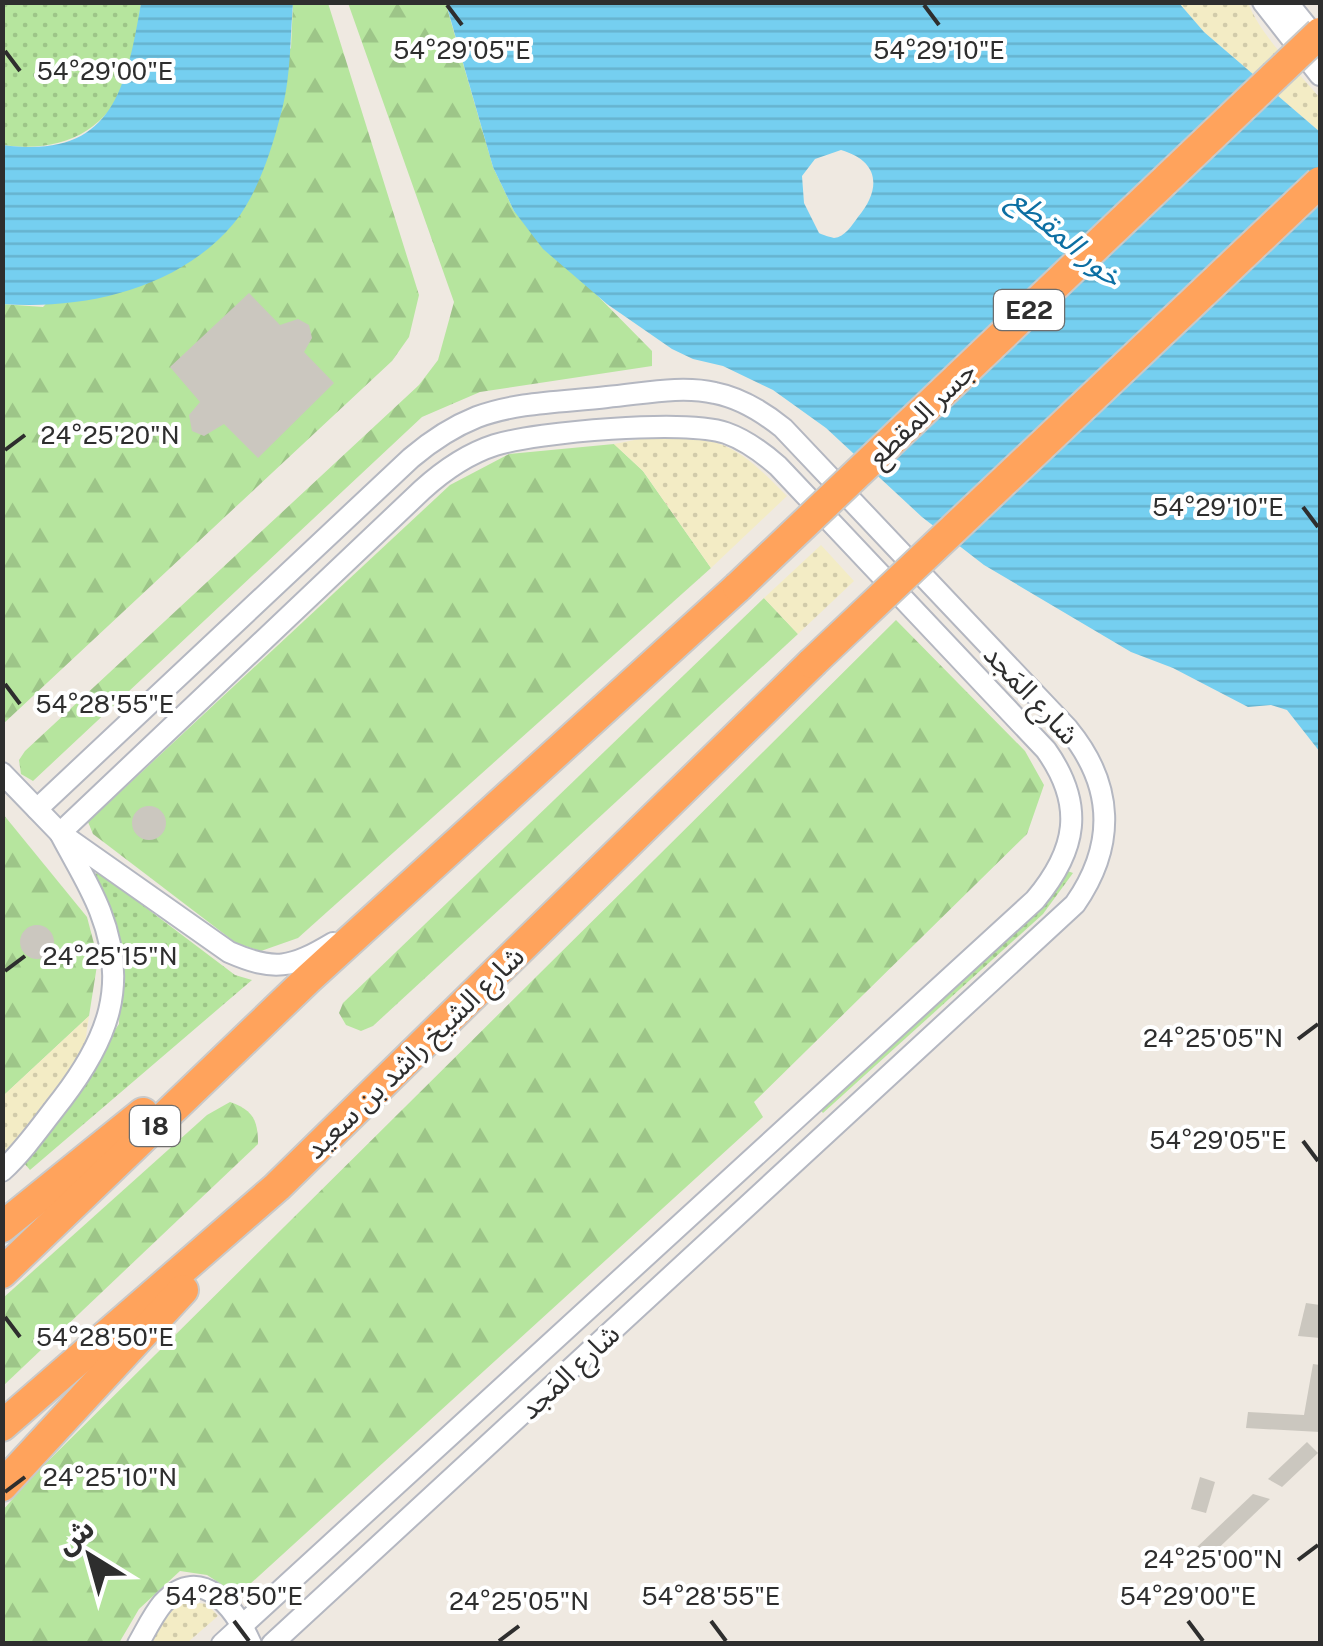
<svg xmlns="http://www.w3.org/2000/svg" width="1323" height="1646" font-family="'Public Sans','Noto Sans Arabic',sans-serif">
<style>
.grass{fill:url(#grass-dots)}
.forest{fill:url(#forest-firs)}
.sand{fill:url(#sand-dots)}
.water{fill:url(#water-rules);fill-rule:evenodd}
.building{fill:#cbc7bf}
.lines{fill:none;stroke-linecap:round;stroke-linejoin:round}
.minor-casing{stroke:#b4b7c1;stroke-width:24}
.highway-casing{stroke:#c9c9c9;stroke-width:34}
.minor{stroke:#fff;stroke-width:20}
.highway{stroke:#ffa35c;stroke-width:30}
.highway-bridge-casing{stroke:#c9c9c9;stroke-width:34;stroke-linecap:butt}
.highway-bridge{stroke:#ffa35c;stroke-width:30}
.ticks{fill:none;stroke:#2e2e2e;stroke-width:4}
.labels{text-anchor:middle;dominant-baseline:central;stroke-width:8;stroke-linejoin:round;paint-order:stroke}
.shield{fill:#fff;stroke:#6d6d6d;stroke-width:2.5}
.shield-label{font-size:25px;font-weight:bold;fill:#2e2e2e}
.street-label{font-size:28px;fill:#2e2e2e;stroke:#fff}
.water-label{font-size:30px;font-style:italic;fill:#0d6fa3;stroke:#fff}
.ticks-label{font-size:25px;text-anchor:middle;fill:#2e2e2e;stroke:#fff;stroke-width:8;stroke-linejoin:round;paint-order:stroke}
</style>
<defs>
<pattern id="grass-dots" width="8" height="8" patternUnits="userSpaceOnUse" patternTransform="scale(2.5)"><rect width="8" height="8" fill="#b6e59e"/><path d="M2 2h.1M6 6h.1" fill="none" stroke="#9dc588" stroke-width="1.8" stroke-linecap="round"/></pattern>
<pattern id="forest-firs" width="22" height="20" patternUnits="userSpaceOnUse" patternTransform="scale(2.5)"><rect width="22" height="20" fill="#b6e59e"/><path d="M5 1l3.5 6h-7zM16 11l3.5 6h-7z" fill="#9dc588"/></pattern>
<pattern id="sand-dots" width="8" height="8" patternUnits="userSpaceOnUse" patternTransform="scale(2.5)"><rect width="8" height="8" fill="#f3ecc5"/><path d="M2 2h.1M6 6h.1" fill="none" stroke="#d1cbaa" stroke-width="1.8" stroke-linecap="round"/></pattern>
<pattern id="water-rules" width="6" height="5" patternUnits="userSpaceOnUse" patternTransform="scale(2.5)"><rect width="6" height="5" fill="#75cff0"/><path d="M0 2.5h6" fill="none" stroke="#66b2ce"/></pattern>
</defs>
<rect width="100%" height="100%" fill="#efe9e1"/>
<g class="grass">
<path d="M3,3H141C137,27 135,56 127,79C106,134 58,153 3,145Z"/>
<polygon points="1062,869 1073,873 1043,914 823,1113 815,1104"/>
<polygon points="100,873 235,975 252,980 30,1170 24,1163 119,1024 121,955 93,874"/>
</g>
<g class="forest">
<polygon points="293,3 328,3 419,295 409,337 392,361 3,724 2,304 43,307 291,48"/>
<polygon points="348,3 449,3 447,8 493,167 514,211 652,351 652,366 480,392 422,417 33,781 21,774 19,760 25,751 419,385 438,360 454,302"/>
<polygon points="614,444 643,471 711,568 298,938 261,951 236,943 93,834 88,822 450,485 509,454"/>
<polygon points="764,598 798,634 373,1026 361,1031 346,1025 339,1013 343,1003"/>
<polygon points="896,620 1025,751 1044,785 1027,834 754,1102 763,1117 238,1595 207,1575 180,1571 139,1609 119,1643 3,1643 3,1510 32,1477"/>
<polygon points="3,814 87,917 98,959 89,1016 3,1096"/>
<path d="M230,1102C253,1110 258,1120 258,1144L3,1386V1298L207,1115Z"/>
</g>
<g class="sand">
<path d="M1179,3H1248C1263,39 1295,68 1320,98V132L1204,32Z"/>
<path d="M681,431C738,447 746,455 787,496L711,568L643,471L614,444Z"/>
<polygon points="821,545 854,581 798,634 764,598"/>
<polygon points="89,1016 84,1050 15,1143 3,1155 3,1096"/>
<polygon points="189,1602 207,1604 218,1616 187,1643 147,1644 168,1608"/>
</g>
<g class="water">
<path d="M449,2L1179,3L1204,32L1320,132V752L1287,710L1271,705L1248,707L1173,668L1131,652L984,565L922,517L826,428L773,390L723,366L693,359L672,349L607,304L543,249L514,211L493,167L447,7ZM841,150C879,161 882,188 858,217C852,225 845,237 834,238C833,238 820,234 819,233L804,203L802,176L815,159Z"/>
<path d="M141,3H293C290,40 291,81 280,117C271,152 257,195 234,223C179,289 84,310 3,304V145C112,160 126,90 141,3Z"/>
</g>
<g class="building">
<polygon points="249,293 280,325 298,319 309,325 312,338 304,352 334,383 258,458 224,424 204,436 192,431 189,415 200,402 170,367"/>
<circle cx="149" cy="823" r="17"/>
<circle cx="37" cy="942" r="17"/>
<polygon points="1306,1303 1320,1305 1320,1338 1298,1336"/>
<polygon points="1313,1364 1320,1365 1320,1432 1246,1428 1248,1412 1304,1415"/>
<polygon points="1307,1442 1318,1453 1282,1487 1268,1479"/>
<polygon points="1200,1477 1215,1482 1206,1513 1191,1509"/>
<polygon points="1253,1494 1270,1499 1206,1560 1195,1549"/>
</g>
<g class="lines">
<defs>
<g id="minor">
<polyline points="1263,2 1320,75"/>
<polyline points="1287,2 1320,43"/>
<path d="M2,773L60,833L229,952C275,972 291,968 333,943"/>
<path d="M37,809L411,458C431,441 452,427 477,417C517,402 564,402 607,397C642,394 680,385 715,393C741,398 763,412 783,428L1068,729C1114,785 1116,845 1075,904L272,1644"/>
<path d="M60,833L422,490C444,470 467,454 495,445C537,432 686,419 726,433C746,440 762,452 778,466L1046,750C1085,805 1077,850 1035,900L222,1644"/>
<path d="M2,1171C25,1150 43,1123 62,1099C108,1039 129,985 100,911C90,885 74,860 61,835"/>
<path d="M138,1644C146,1630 153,1615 163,1603C202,1561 236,1610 251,1644"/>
</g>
<g id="highway">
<polyline points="2,1227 143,1113"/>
<polyline points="2,1273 308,979 738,587"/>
<polyline points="2,1426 277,1187 812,663"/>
<polyline points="2,1486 183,1290"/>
</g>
</defs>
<use href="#minor" class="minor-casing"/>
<use href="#highway" class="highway-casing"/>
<use href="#minor" class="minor"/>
<use href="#highway" class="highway"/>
<defs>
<g id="highway-bridge">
<polyline points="738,587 1320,33"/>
<polyline points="812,663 1320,182"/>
</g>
</defs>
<use href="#highway-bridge" class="highway-bridge-casing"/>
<use href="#highway-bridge" class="highway-bridge"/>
</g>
<path class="ticks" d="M447,5L462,25M924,5L939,25M5,51L20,71M5,450L25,435M1303,507L1318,527M5,684L20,704M5,971L25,956M1298,1039L1318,1024M1303,1141L1318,1161M5,1317L20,1337M5,1492L25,1477M1298,1560L1318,1545M234,1621L249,1641M711,1621L726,1641M1188,1621L1203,1641M499,1641L519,1626"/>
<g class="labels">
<g class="shield">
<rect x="994" y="290" width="70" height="40" rx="8"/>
<rect x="130" y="1106" width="50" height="40" rx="8"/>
</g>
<g class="shield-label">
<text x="1029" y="310">E22</text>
<text x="155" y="1126">18</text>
</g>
<g class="street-label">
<text transform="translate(921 413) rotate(-44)">جسر المقطع</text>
<text transform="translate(1032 694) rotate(47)">شارع المَجد</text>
<text transform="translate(414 1052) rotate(-44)">شارع الشيخ راشد بن سعيد</text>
<text transform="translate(569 1371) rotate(-43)">شارع المَجد</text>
</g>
<g class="water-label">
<text transform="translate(1067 237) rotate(40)">خور المقطع</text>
</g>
</g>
<g class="ticks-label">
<text x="462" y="59">54°29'05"E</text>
<text x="939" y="59">54°29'10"E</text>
<text x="105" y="80">54°29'00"E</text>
<text x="110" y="444">24°25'20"N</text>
<text x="1218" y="516">54°29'10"E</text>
<text x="105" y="713">54°28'55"E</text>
<text x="110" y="965">24°25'15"N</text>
<text x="1213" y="1047">24°25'05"N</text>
<text x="1218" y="1149">54°29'05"E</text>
<text x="105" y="1346">54°28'50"E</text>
<text x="110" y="1486">24°25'10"N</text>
<text x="1213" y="1568">24°25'00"N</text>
<text x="234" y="1605">54°28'50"E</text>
<text x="711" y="1605">54°28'55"E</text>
<text x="1188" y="1605">54°29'00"E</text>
<text x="519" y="1610">24°25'05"N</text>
</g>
<rect width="1323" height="1646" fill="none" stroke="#2e2e2e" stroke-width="10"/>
<g transform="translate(90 1556) rotate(323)" stroke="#ffffff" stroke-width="8" paint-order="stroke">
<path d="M0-8L18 38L0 25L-18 38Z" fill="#2e2e2e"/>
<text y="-15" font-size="28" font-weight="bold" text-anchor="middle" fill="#2e2e2e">ش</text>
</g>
</svg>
